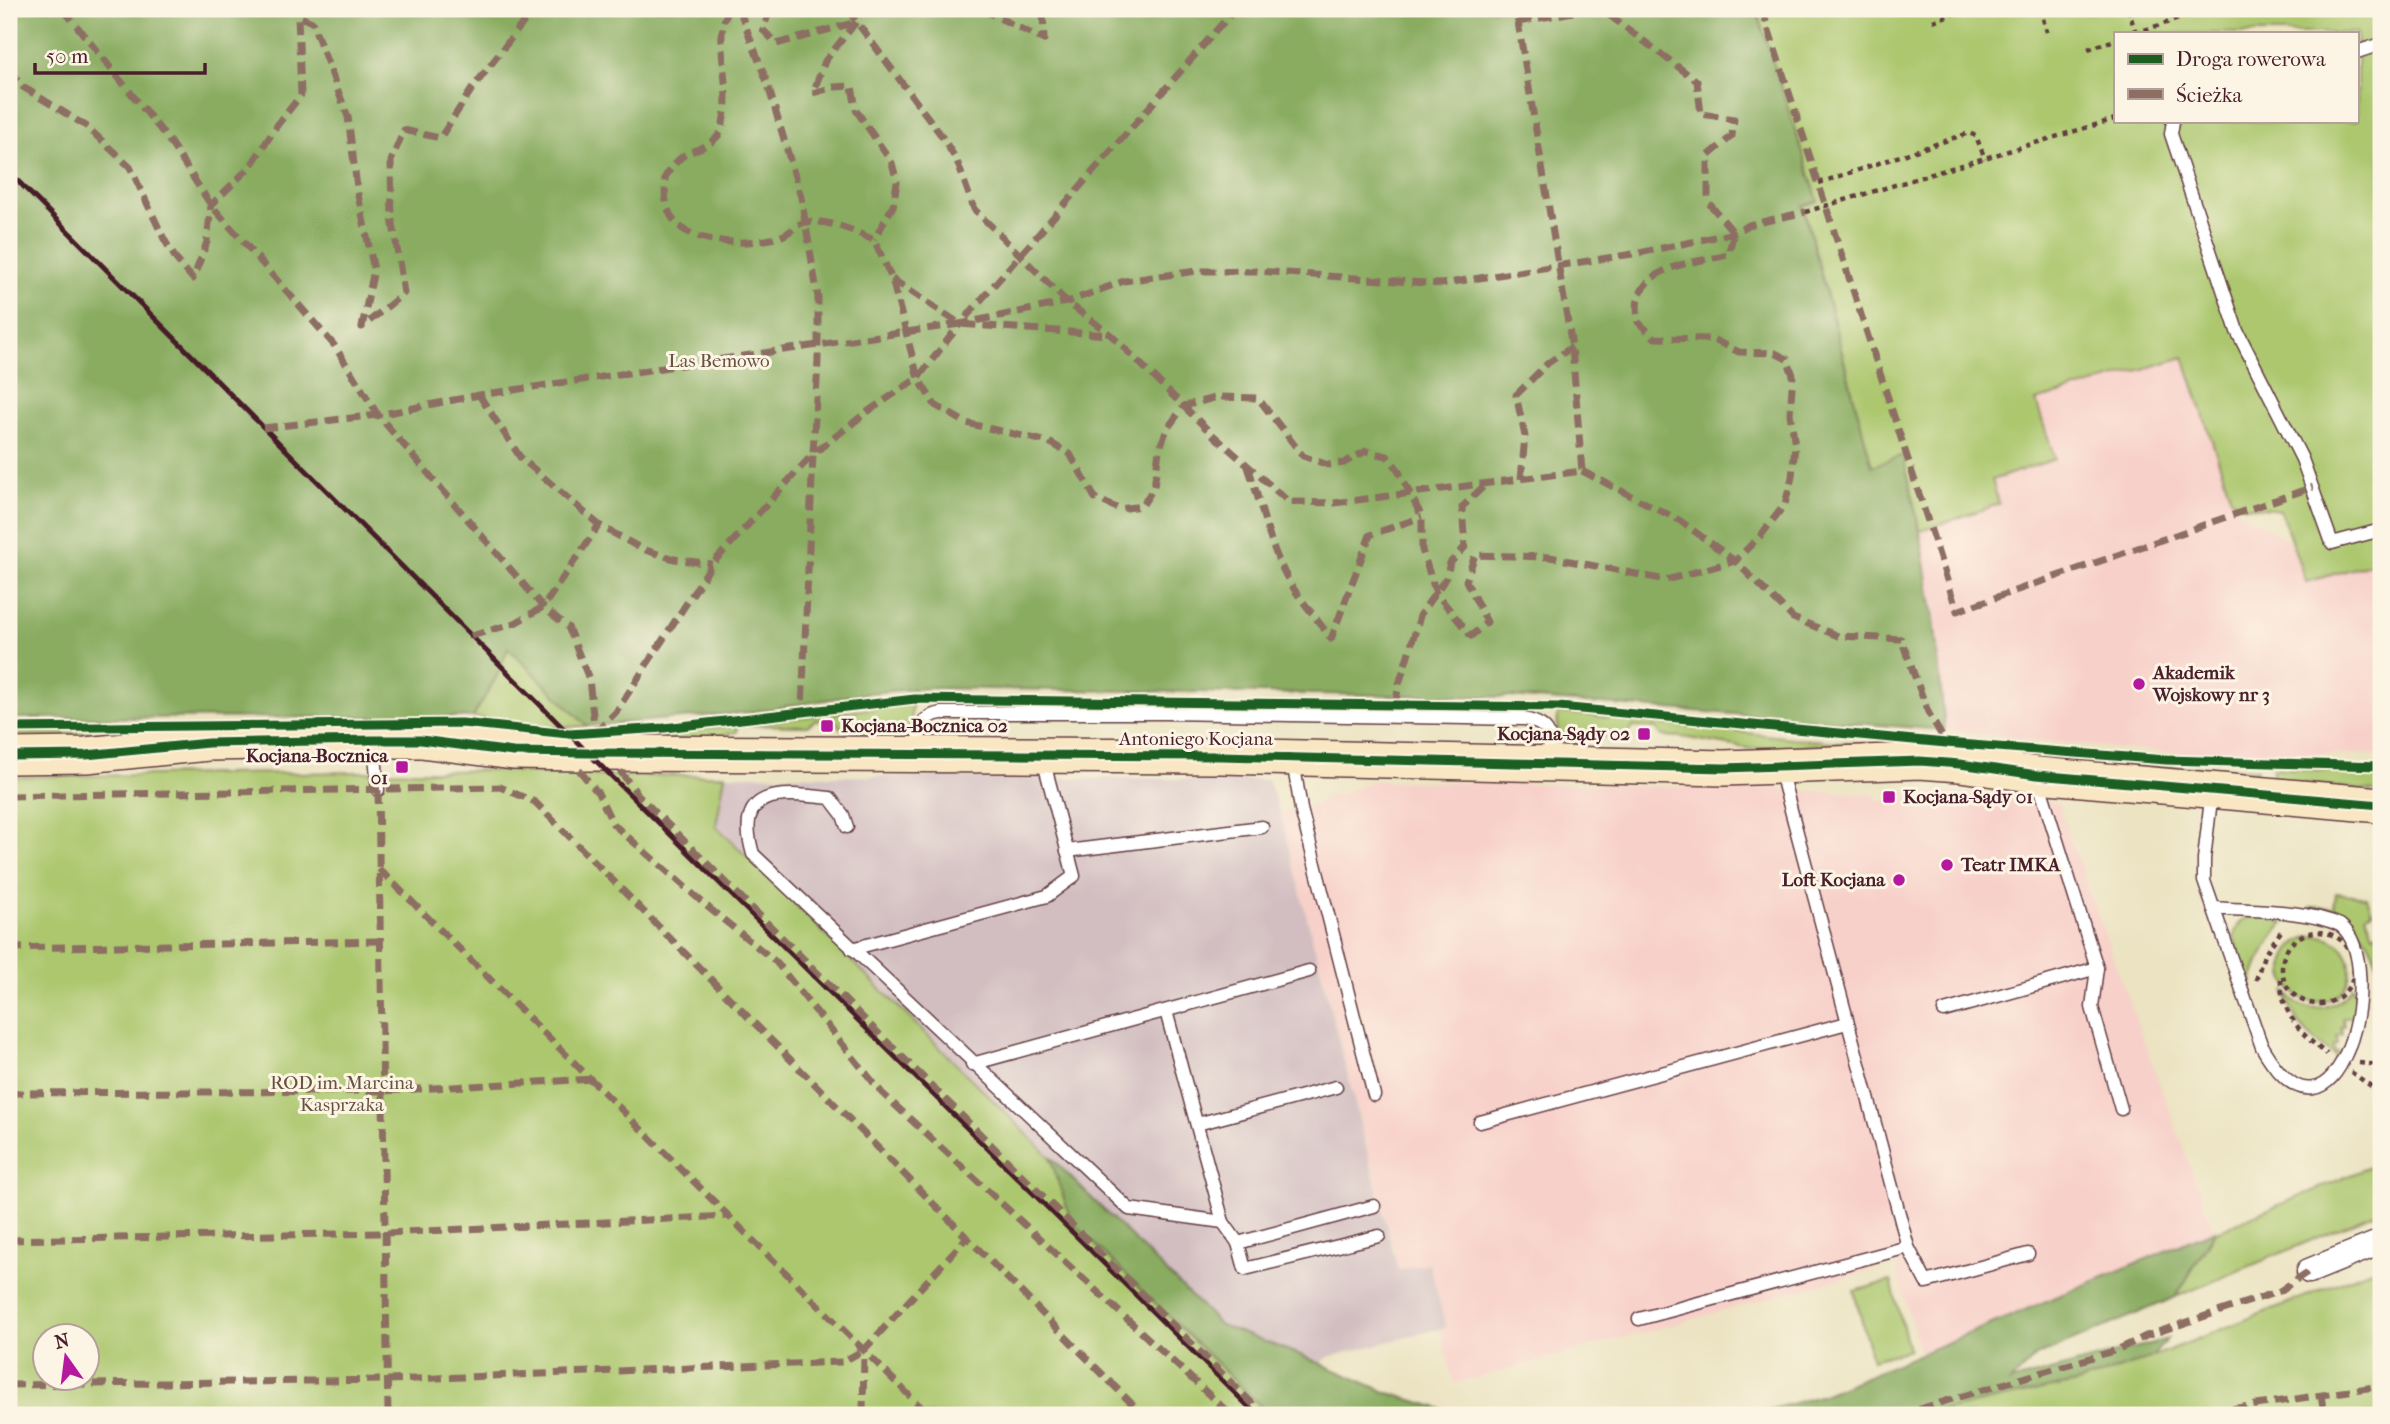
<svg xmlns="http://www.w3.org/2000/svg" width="2390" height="1424" font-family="'IM FELL French Canon',serif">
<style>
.built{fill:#f7d0c9}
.industrial{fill:#d2bec1}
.green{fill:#acc76e;stroke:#7b734c;stroke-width:2;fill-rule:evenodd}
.forest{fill:#89ac61;stroke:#6a6646;stroke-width:2}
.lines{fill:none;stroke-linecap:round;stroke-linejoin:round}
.lane-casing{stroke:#623c42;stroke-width:15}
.street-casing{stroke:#623c42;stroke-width:27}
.secondary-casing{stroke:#623c42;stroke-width:38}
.path{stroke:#623c42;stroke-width:4.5;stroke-dasharray:5 5;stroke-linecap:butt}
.lane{stroke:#fff;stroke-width:12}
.street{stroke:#fff;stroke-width:24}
.secondary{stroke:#f9e7c3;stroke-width:35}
.rail{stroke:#4a1f2b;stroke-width:5}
.quiet{stroke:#8d6e63;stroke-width:7;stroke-dasharray:14 7;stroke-linecap:butt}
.cycleway-casing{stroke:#fcf5e5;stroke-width:13}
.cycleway{stroke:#1b5e20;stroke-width:9}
.poi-dot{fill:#b5179e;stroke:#fcf5e5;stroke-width:2.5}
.labels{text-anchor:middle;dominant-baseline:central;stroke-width:6;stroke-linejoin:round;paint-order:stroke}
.park-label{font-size:19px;fill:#67513f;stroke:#fcf5e5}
.poi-label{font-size:19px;font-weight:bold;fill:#4a1f2b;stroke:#fcf5e5;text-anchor:start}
.street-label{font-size:19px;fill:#4a1f2b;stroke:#fcf5e5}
</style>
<rect width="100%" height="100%" fill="#fcf5e5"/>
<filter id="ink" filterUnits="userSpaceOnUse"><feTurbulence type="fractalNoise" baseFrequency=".0143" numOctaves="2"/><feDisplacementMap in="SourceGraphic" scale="14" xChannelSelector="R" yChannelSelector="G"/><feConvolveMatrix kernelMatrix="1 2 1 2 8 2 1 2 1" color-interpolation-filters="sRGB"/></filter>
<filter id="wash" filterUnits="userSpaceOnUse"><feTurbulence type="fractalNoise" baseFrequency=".00686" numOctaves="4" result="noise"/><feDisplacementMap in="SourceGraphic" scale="28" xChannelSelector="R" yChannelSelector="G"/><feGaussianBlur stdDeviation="1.57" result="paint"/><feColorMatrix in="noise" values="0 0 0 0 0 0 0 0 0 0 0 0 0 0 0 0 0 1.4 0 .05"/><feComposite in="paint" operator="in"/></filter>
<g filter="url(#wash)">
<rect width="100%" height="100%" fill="#ebe3c1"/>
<g class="built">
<polygon points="2184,357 2231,498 2240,512 2289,541 2306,582 2381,561 2381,754 2208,754 2125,749 1945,730 1934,619 1920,531 1999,504 1991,480 2054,459 2035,401"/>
<polygon points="1373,781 1761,788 1875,795 1879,800 1902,801 1909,794 1960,794 2060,803 2061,813 2127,996 2214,1230 1920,1353 1895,1264 1454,1384 1440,1329 1446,1327 1429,1263 1399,1270 1280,813 1324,802 1323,797 1344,793"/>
</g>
<polygon class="industrial" points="725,775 1268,780 1280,813 1398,1270 1429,1263 1446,1327 1329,1357 1320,1364 1220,1325 716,825"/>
<g class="green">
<path d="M1718,9H2381V561L2306,582L2280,510L2243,506L2231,498L2184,357L2036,401L2055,459L1992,480L1999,504L1920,531L1903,456L1872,467L1805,212ZM2115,33H2357V121H2115Z"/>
<polygon points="508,647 587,726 550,728 473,717 498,674"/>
<polygon points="912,704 911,737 851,733 843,731 836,722 815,720 807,726 737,725 737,732 689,742 626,738"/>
<polygon points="1558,712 1810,740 1930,748 1819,752 1818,745 1752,749 1682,737 1662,736 1656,728 1633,727 1626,735 1604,736 1570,744 1557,742"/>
<polygon points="199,730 9,743 9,733"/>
<polygon points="1971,751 2180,767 2257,769 2255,779 2250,780"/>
<polygon points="2273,768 2381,773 2381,792 2273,780"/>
<path d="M507,770L599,776L725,775L716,826L1050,1157L1072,1222L1269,1415H9V777ZM46,1336H88V1378H46Z"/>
<path d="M2336,893L2367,897L2372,912L2366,915L2373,934L2379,932L2381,937V987C2377,942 2357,915 2311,909V907L2334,908Z"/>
<path d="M2253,916H2265L2284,923C2267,943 2257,961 2251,987L2234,937C2236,926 2242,918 2253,916Z"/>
<circle cx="2317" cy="969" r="33"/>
<path d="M2353,986L2362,1015L2343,1018L2344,1026L2341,1027L2342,1035L2337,1036L2338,1044L2333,1046L2335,1053L2350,1051L2340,1060C2309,1035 2297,1032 2285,991C2304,1017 2336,1011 2353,986Z"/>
<polygon points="2381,1162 2381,1211 2176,1297 2215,1232"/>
<polygon points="2381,1266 2381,1415 1921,1415 2081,1382 2152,1357"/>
<polygon points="1891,1281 1909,1350 1872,1360 1854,1291"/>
</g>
<g class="forest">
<polygon points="9,9 1756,9 1818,201 1803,206 1872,466 1903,455 1921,537 1934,619 1945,730 1509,697 929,688 869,693 752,712 587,726 508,648 498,674 473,717 9,718"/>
<polygon points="1050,1157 1220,1325 1303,1356 1386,1392 1461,1415 1270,1415 1072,1222"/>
<polygon points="2215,1230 2176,1297 2036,1356 2010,1382 2167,1339 2152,1357 2081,1382 1921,1415 1750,1415 1823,1395"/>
</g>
</g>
<g filter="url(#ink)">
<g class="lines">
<defs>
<g id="lane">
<polyline points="2357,52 2381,44"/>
<polyline points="2173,121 2171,134 2237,331 2302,459 2332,543 2381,530"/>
<polyline points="374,742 378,790"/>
<path d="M919,751C920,730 916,718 941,713H1166L1524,719C1552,725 1551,735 1549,761"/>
<polyline points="1296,761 1295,773 1301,809 1374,1095"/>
<polyline points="1780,769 1908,1247 1926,1282 2028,1254"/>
<polyline points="2038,780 2097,968 2092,1007 2121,1109"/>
<path d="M2212,791L2204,859V881L2262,1047C2337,1177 2390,963 2340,925C2305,909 2251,911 2213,908"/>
<path d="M847,827L843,815L830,798C783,793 733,786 753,854L1129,1209L1223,1222"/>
<polyline points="1067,851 1262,827"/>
<polyline points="852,949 1047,896 1074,876 1043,759"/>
<polyline points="1166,1011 1223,1222 1238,1243 1374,1206"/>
<polyline points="1944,1011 2097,968"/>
<polyline points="972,1064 1309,971"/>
<polyline points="1480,1122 1847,1023"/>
<polyline points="1197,1124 1336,1087"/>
<polyline points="1238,1243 1245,1269 1379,1236"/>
<polyline points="1639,1319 1908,1247"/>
</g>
<polyline id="street" points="2309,1271 2381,1242"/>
<polyline id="secondary" points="9,756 86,755 208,743 374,740 421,740 513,752 588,753 1221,756 1724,768 1920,761 1960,764 2037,775 2381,805"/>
</defs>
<use href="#lane" class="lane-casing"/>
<use href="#street" class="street-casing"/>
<use href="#secondary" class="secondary-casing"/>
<g class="path">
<polyline points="2040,9 2047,32"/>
<polyline points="2128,9 2136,33"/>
<polyline points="1933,21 1967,9"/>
<polyline points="2135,33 2191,15 2189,9"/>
<polyline points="2088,49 2115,40"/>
<polyline points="1819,183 1969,133 1976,136 1985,159"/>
<polyline points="1805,212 2115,119"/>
<circle cx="2318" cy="968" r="36"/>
<path d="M2281,979C2280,1012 2302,1036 2327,1054"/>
<polyline points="2256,980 2264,955 2282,930"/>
<polyline points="2359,1063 2381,1065"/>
<polyline points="2351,1072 2381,1093"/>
</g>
<use href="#lane" class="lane"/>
<use href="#street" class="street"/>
<use href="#secondary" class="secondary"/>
<polyline class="rail" points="9,172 588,753 1257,1415"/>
<g class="quiet">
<polyline points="63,9 168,139 211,205 334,345 378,415 479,395 960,324 1235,9"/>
<path d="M730,9C711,33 732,86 724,117C723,122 723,129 720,133C712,146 695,149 683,156C676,161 670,170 665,177C665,193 664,210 676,223C696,246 758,246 784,235C792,231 799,222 807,222C831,220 854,231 874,240L892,279L918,378L935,405L966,423L1049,442L1070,454L1095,498L1119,509L1142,506L1154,487L1159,450L1167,429L1184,406L1218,397L1258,398L1303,456L1328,465L1344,463L1366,451L1387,456L1397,468L1422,517V550L1436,593L1471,636L1487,622L1466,581L1475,555L1550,557L1666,580L1735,561L1762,534L1785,504L1792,477L1795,445L1790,414L1793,375L1787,359L1775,353L1739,352L1712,339L1655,338L1638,322C1638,315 1636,306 1638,300C1646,264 1699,262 1728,255L1734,233L1708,202V156L1732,136L1734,119L1701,114L1697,81L1601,9"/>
<polyline points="739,9 767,82 801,197 818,297 818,361 813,454 867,412 918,378 960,324 1067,302 1124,281 1197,271 1257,271 1441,284 1639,253 1734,233 1749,225 1805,212"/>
<polyline points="770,9 763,30 777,44 856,22"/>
<polyline points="847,9 941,135 957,161 974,209 1067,302 1111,335 1212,434 1289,502 1334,503 1582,471 1572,347 1518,22 1513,9"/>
<polyline points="981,9 1044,40 1043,9"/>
<polyline points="1762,9 1957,611 2313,487"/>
<polyline points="856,22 825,61 813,93 834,87 852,86 856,110 892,163 897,182 893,206 874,240"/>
<polyline points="1518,22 1590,9"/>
<polyline points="9,70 23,87 86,126 130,167 164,239 176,259 193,279 207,242 211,205 250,167 278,124 301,95 298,16 312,22 348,117 358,195 374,270 362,327 404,293 392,217 391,161 404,130 440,138 472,89 529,15 539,9"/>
<polyline points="892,279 960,324 1110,335"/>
<polyline points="479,395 520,457 599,525 642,549 674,559 712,564"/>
<polyline points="263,428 378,415 543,607 568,627 589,679 595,733"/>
<path d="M1248,467C1262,506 1270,551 1292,586C1303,603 1319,621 1331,639L1370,535L1422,517"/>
<polyline points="1582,471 1679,520 1735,561 1793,618 1838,636 1901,639 1928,712 1946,743"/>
<polyline points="1521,479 1525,436 1516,395 1548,363 1572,347"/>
<polyline points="471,636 515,623 543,607 599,525"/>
<polyline points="1395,705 1399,684 1421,613 1446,578 1450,563 1465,547 1462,507 1486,484"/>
<polyline points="595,733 616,712 712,564 813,454 802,710"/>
<polyline points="579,770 598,793 613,824 709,908 776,962 882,1093 1231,1415"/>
<polyline points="620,771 639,796 1264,1415"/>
<polyline points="378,790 388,1415"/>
<polyline points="9,796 500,787 535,802 1143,1415"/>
<polyline points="379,869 929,1415"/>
<polyline points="9,948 380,941"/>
<polyline points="9,1093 382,1091 592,1079"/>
<polyline points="9,1240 385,1233 729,1216"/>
<polyline points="9,1385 388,1380 842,1362 864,1350"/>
<polyline points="2321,1395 2324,1415"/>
<polyline points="863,1415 864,1350 967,1237"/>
<polyline points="1899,1415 2117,1350 2146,1336 2280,1291 2309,1271"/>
<polyline points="2191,1415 2381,1386"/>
</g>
<defs>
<g id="cycleway">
<polyline points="9,728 462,723 569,734 664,728 915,699 1559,707 1946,743 2166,760 2381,766"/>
<polyline points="9,756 86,755 208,743 374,740 421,740 513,752 588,753 1221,756 1724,768 1920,761 1960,764 2037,775 2381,805"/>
</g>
</defs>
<use href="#cycleway" class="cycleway-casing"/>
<use href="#cycleway" class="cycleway"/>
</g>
</g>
<g class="poi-dot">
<circle cx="2139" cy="684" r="7"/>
<rect x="820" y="719" width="14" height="14" rx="3.5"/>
<rect x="1637" y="727" width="14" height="14" rx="3.5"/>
<rect x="395" y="760" width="14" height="14" rx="3.5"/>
<rect x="1882" y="790" width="14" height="14" rx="3.5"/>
<circle cx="1947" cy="865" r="7"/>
<circle cx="1899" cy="880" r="7"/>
</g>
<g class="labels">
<g class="park-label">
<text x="719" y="361">Las Bemowo</text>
<text x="342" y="1083">ROD im. Marcina<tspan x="342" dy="22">Kasprzaka</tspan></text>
</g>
<g class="poi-label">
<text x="2153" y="673">Akademik<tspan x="2153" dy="22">Wojskowy nr 3</tspan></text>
<text x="841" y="726">Kocjana-Bocznica 02</text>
<text x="1630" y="734" text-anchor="end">Kocjana-Sądy 02</text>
<text x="388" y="756" text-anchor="end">Kocjana-Bocznica<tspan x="388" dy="22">01</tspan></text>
<text x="1903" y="797">Kocjana-Sądy 01</text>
<text x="1961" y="865">Teatr IMKA</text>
<text x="1885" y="880" text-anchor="end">Loft Kocjana</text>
</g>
<g class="street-label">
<text x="1196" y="739">Antoniego Kocjana</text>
</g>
</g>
<rect width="2390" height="1424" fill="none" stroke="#fcf5e5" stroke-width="35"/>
<rect x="2114" y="32" width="245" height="91" fill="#fcf5e5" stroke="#b59f9b" stroke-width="2"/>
<rect x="2128" y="54" width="35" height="10" fill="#1b5e20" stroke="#b59f9b" stroke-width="2"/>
<text x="2176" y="66" font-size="21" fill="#4a1f2b">Droga rowerowa</text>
<rect x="2128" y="89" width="35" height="10" fill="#8d6e63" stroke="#b59f9b" stroke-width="2"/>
<text x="2176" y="102" font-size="21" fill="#4a1f2b">Ścieżka</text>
<g transform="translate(66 1357) rotate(346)"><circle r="33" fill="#fcf5e5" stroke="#b59f9b" stroke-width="2"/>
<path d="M0-5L12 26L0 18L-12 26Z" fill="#b5179e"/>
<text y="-10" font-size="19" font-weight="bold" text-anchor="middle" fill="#4a1f2b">N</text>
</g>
<path d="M35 63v10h170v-10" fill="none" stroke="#4a1f2b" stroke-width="3.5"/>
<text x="46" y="63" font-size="21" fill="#4a1f2b" stroke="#fcf5e5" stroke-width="5" paint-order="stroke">50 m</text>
</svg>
